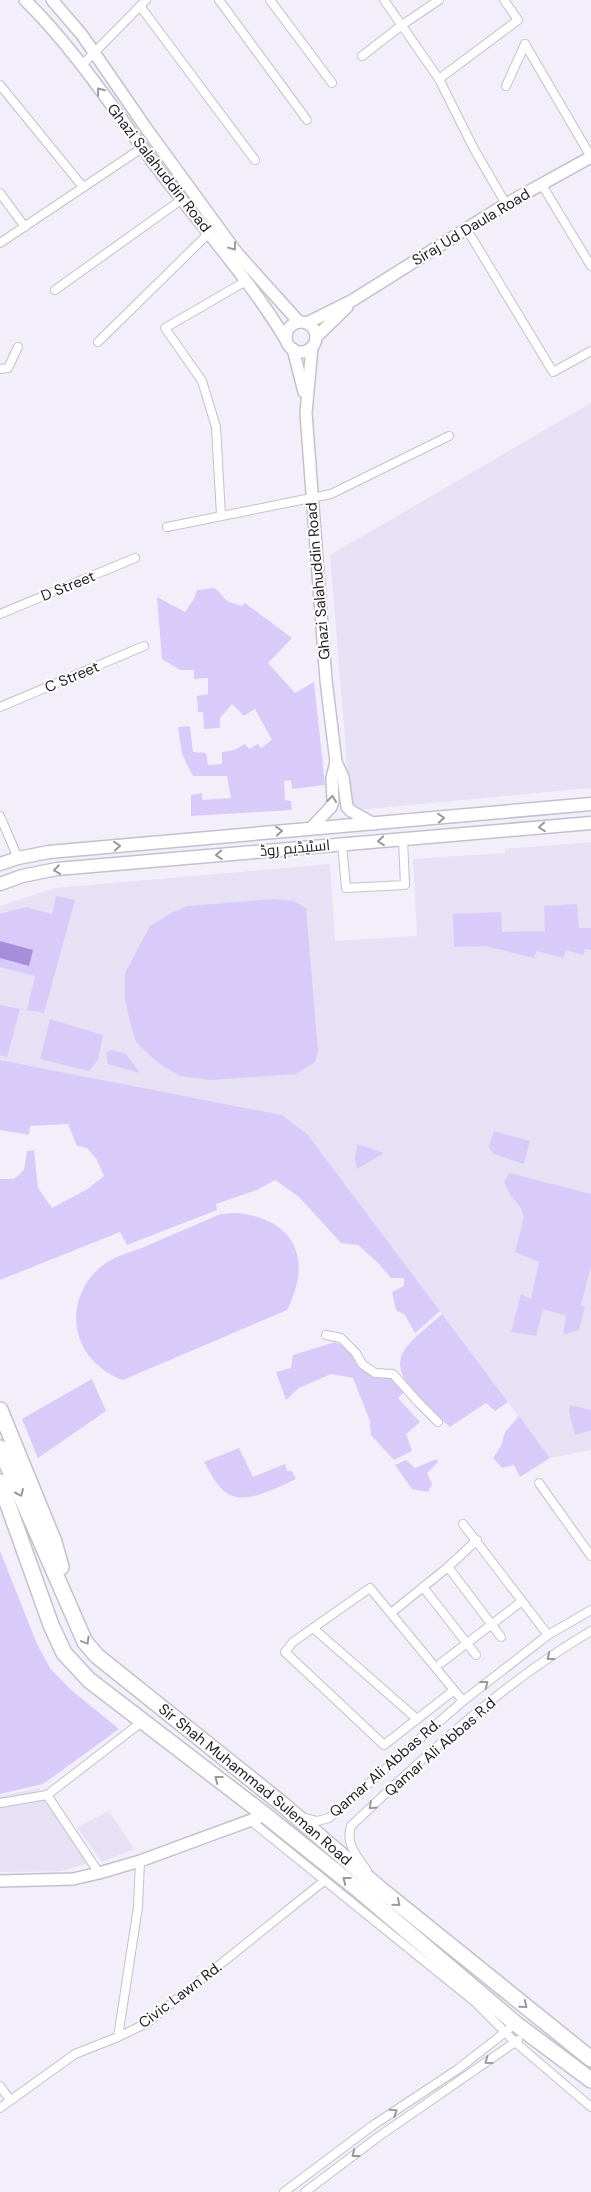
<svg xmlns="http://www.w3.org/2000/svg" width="591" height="2192" font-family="'DM Sans',Cairo,sans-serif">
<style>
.built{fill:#e6e1f4}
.green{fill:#d9cbf9}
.water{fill:#a78edb}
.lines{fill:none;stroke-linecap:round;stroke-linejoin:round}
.street-casing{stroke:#c4c1cc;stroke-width:10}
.secondary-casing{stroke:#c4c1cc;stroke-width:14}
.primary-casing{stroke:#c4c1cc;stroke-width:15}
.highway-casing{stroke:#c4c1cc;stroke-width:18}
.street{stroke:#fff;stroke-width:8}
.secondary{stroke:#fff;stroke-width:11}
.primary{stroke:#fff;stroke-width:12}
.highway{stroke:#fff;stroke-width:15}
.oneway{stroke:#9a9a9c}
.labels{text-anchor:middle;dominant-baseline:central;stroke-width:4;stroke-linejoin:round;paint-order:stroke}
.street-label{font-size:15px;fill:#1f1e22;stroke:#fff}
</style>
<rect width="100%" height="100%" fill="#f2effb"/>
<g class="built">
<polygon points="591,403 591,788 357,810 350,801 330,555"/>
<polygon points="591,842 591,1450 550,1458 308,1135 282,1115 0,1060 0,906 55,888 330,864 335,941 417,936 413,859 505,853 505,849"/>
<polygon points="39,1788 89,1863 61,1871 0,1872 0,1796"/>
<polygon points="109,1811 134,1849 102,1862 77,1827"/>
</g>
<g class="green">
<polygon points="215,588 227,601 241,606 245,603 292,638 268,663 295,693 314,682 325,785 292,789 291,780 284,781 285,800 291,801 292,810 191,816 191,795 202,793 202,800 231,798 227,776 193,776 182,754 178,727 190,726 193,752 206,753 208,765 222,764 222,752 234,750 245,744 249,749 258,744 261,748 272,740 255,709 244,716 232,704 220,718 220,728 204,729 203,712 198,712 197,696 208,694 208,678 194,679 194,670 180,670 162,659 157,597 185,612 194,599 197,590"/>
<polygon points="56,896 75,900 44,1013 27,1010 35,976 0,967 0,914 26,907 52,914"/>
<polygon points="274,899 294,901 306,908 318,1051 315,1062 296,1074 211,1080 180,1076 158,1063 136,1042 130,1022 125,999 125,973 150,926 171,913 188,906"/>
<polygon points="577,904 579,928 591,928 591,950 585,949 583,955 566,950 563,958 537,951 534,958 485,946 454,947 453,914 501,912 502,932 545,931 544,906"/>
<polygon points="0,1005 20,1009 7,1057 0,1055"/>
<polygon points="50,1019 103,1035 98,1060 89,1071 40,1059"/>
<polygon points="111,1050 126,1054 140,1073 108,1064 106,1053"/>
<polygon points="0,1060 282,1115 308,1135 440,1311 415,1333 405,1315 396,1310 392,1292 404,1286 404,1278 391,1278 378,1263 358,1245 341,1243 299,1197 275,1180 257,1190 216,1204 217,1210 127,1245 120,1232 0,1280 0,1179 14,1179 24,1170 27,1151 34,1150 38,1188 52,1208 86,1190 104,1176 97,1160 87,1148 77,1146 68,1124 30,1126 29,1135 0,1130"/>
<polygon points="494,1131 530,1141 524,1164 494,1154 489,1147"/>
<polygon points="357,1144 384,1153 357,1169 355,1159"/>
<polygon points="509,1173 591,1194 591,1266 581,1305 585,1307 579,1330 563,1335 566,1316 543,1309 536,1336 511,1332 521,1294 531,1299 539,1262 515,1252 524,1217 520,1206 511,1196 504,1182"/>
<path d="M237,1213C295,1219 313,1259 287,1310L123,1380C102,1373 83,1355 78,1333C71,1306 84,1276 109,1261C121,1254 138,1250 151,1244C174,1234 197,1224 221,1214Z"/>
<path d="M442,1314L508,1402L495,1411L486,1403L450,1427C432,1410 385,1377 405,1349C415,1336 430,1325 442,1314Z"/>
<polygon points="335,1342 349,1349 356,1364 374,1376 392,1378 404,1392 398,1398 420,1422 406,1434 412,1451 394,1460 371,1435 370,1421 353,1378 331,1374 299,1388 286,1400 276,1372 291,1368 293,1355"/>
<polygon points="92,1379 106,1411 38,1458 22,1419"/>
<polygon points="570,1405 591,1410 591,1430 575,1435 569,1411"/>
<polygon points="519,1416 550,1458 520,1477 514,1465 502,1468 493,1458 501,1446 505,1432"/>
<path d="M239,1448L253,1477L285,1464L287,1471H292L296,1479C278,1487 244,1507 225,1492C216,1485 210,1472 204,1462Z"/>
<polygon points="436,1459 438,1462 427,1473 432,1484 428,1492 412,1489 395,1465 406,1460 415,1468"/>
<polygon points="0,1551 37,1644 50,1668 70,1689 119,1729 43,1784 0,1794"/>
</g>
<polygon class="water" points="0,941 33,950 29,966 0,958"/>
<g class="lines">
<defs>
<g id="street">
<polyline points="219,0 307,120"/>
<polyline points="270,0 332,83"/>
<polyline points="384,0 439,79 474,149 506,204"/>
<polyline points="140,6 255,160"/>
<polyline points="525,44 591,157"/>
<polyline points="362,56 402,25 439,0"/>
<polyline points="81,66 146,0"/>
<polyline points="439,79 518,20 504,0"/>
<polyline points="0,85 83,187"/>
<polyline points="506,86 525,44"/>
<polyline points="542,185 591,266"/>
<polyline points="0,193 25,227"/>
<polyline points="466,228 553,372 591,351"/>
<polyline points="0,243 142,148"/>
<polyline points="55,290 181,200"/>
<polyline points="98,342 209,233"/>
<polyline points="0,369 8,368 18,347"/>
<polyline points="221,515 216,427 202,381 165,328 246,281"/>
<polyline points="167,527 331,494 449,436"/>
<polyline points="0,614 135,558"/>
<polyline points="0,707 144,646"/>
<polyline points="0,816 18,858"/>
<polyline points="342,844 346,888 405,885 403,839"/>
<polyline points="326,1335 341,1338 356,1353 362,1364 375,1373 393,1374 418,1402 438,1422"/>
<polyline points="539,1483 591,1556"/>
<polyline points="463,1524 548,1635"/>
<polyline points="448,1567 501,1637"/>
<polyline points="423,1587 476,1655"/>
<polyline points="391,1613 448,1567 477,1540"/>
<polyline points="313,1628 417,1719"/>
<polyline points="441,1663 522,1601"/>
<polyline points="453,1691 384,1745 285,1652 293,1642 370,1588 463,1701"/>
<polyline points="47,1795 99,1873"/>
<polyline points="0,1803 47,1795 143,1721"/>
<polyline points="302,1817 317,1821 329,1818 463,1701 548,1635 591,1610"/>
<polyline points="251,1821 475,2002 515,2042 591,2107"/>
<path d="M367,1871C357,1856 345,1844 351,1826C426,1755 502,1683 591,1631"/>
<polyline points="118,2037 138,1907 140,1861"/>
<polyline points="0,2086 10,2100"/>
<polyline points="0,2108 75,2054 118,2037 147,2023 324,1881"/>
<polyline points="284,2192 372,2126 458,2069 508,2030"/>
<polyline points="305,2192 378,2137 518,2040"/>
</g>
<g id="secondary">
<path d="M25,0C76,50 118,116 161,173C203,228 250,280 286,340"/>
<polyline points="52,0 82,35 146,128 237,253 299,322"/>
<circle cx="301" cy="337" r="15"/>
<polyline points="307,323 353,300 506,204 591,157"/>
<polyline points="316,337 347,307"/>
<polyline points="293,349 304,392"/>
<polyline points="336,762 343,777 347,807 351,811 374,824"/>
<polyline points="311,828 331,807 333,801 332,778 336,762 326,680 306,413 312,347"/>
<polyline points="0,1881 73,1879 99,1873 140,1861 265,1815"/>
</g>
<g id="primary">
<polyline points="0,864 18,858 49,852 591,804"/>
<polyline points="0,884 22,876 57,869 591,823"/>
</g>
<g id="highway">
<polyline points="0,1410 54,1542 61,1567"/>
<path id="s1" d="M0,1448L85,1642L97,1656L282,1804L379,1888L591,2059"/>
<polyline points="0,1482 51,1625 64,1653 89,1680 265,1815 360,1891 516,2024 591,2080"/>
</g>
</defs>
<use href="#street" class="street-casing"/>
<use href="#secondary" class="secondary-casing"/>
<use href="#primary" class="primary-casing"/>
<use href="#highway" class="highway-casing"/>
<use href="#street" class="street"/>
<use href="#secondary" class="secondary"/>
<use href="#primary" class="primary"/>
<use href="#highway" class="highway"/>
</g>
<defs><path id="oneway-chevron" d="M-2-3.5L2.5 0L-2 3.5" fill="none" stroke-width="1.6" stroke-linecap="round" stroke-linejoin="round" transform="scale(1.25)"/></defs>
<g class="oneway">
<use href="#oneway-chevron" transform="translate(100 91) rotate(-128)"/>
<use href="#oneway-chevron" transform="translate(233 247) rotate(53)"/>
<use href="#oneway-chevron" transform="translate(332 799) rotate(-84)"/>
<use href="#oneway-chevron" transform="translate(441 818) rotate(-5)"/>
<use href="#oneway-chevron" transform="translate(542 827) rotate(175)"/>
<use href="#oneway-chevron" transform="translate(279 831) rotate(-5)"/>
<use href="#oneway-chevron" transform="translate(381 841) rotate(175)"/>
<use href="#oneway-chevron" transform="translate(117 846) rotate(-5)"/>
<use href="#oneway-chevron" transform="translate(219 855) rotate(176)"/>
<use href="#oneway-chevron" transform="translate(57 870) rotate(172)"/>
<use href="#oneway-chevron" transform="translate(20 1493) rotate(66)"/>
<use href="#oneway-chevron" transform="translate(86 1641) rotate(59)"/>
<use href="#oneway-chevron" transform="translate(550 1657) rotate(143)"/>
<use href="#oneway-chevron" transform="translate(485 1684) rotate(-38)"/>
<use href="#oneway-chevron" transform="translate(218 1779) rotate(-142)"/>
<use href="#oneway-chevron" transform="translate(372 1806) rotate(137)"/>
<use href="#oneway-chevron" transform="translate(346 1880) rotate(-142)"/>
<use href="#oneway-chevron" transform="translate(397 1903) rotate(39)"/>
<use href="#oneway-chevron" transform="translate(524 2005) rotate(39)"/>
<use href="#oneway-chevron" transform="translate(488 2061) rotate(144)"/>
<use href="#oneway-chevron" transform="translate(394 2112) rotate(-34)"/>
<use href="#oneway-chevron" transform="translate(355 2154) rotate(143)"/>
</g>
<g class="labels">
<g class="street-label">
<text transform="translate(159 168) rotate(52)">Ghazi Salahuddin Road</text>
<text transform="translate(471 227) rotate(-31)">Siraj Ud Daula Road</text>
<text transform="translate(318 581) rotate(-95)">Ghazi Salahuddin Road</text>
<text transform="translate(68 586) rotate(-22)">D Street</text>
<text transform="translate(72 677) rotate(-23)">C Street</text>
<text transform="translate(295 848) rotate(-5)">اسٹیڈیم روڈ</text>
<text transform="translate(440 1747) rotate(-41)">Qamar Ali Abbas R.d</text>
<text transform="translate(385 1768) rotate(-41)">Qamar Ali Abbas Rd.</text>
<text stroke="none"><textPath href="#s1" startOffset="434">Sir Shah Muhammad Suleman Road</textPath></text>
<text transform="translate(180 1995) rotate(-37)">Civic Lawn Rd.</text>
</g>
</g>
</svg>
